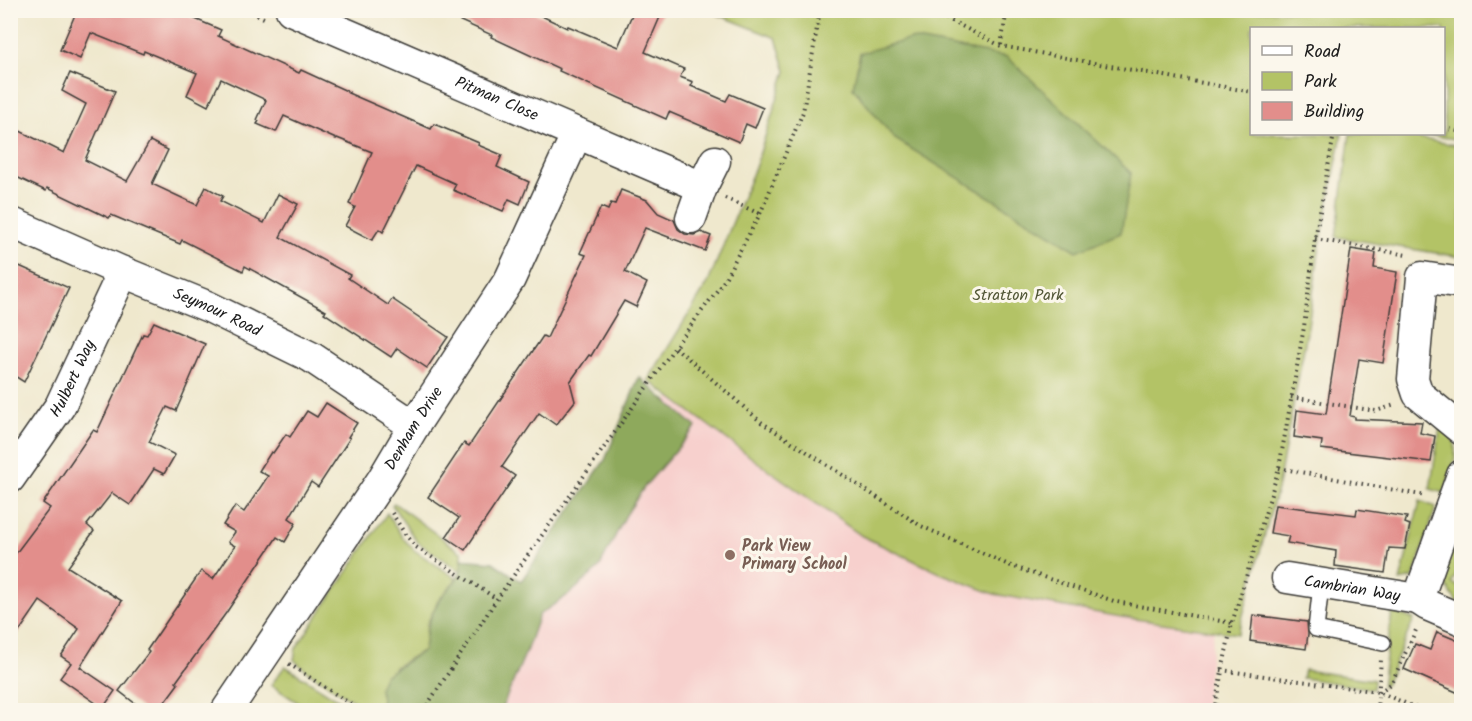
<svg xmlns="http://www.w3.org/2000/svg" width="1472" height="721" font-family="Kalam,sans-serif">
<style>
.built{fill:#f7d0cd}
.green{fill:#b3c366;stroke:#687041;stroke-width:1.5}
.forest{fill:#8ea95b;stroke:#55623c;stroke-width:1.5}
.building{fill:#e28e8b}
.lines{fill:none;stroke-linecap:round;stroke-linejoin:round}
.service-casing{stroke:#3c3b37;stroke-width:18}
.minor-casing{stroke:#3c3b37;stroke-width:33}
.path{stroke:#3c3b37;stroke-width:4;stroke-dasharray:1.5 4.5;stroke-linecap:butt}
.service{stroke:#fff;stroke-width:15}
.minor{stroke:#fff;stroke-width:30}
.education-dot{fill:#8d6e63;stroke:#fbf7ec;stroke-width:2}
.labels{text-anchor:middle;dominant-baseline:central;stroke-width:6;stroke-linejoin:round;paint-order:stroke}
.street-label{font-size:16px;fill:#1c1c1c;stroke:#fbf7ec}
.park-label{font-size:16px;fill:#515636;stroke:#fbf7ec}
.education-label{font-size:16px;font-weight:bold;fill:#785e54;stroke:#fbf7ec;text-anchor:start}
</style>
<rect width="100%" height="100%" fill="#fbf7ec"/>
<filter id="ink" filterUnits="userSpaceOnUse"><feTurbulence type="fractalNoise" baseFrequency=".0167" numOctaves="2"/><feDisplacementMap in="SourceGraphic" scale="12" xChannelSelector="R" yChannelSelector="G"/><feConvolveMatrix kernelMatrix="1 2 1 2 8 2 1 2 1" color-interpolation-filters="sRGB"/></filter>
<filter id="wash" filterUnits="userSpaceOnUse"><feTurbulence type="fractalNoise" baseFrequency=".008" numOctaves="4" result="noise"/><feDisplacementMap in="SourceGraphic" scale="24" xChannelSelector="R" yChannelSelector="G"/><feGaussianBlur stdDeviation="1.35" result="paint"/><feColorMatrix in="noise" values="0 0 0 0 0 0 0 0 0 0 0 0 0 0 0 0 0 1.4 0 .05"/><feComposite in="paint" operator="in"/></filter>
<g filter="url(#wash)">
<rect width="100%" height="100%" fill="#efe8cd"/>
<polygon class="built" points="670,397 756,461 1102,614 1214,630 1204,710 450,710"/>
<g class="green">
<polygon points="709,11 1461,11 1461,140 1420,134 1444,134 1444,28 1252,28 1252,134 1342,134 1320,245 1307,332 1278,485 1238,634 1121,617 994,594 940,573 862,536 756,461 648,380 708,283 756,165 786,71 776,38"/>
<polygon points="1350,134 1395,134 1461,146 1461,257 1336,237"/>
<polygon points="537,256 542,257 519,298 516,296"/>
<polygon points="1441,422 1455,443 1455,459 1444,493 1430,489"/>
<polygon points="1420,501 1436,507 1413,578 1400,581"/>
<polygon points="394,503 462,553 462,572 417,542 392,505"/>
<polygon points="387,513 403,538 414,550 457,579 438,601 427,624 424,650 395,667 382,698 380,710 367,710 308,672 294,660 296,648"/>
<polygon points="1461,516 1461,566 1452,583 1461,588 1461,598 1458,604 1447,587 1442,568"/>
<polygon points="1392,612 1414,619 1386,684 1382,687"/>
<polygon points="285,666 355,710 309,710 271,685"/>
<polygon points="1304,670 1374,680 1373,689 1302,678"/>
</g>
<g class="forest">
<polygon points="911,39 1007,57 1131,173 1121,233 1077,251 895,139 853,88 860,53"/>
<path d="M639,377L696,427L645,486L626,515L599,568L571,593L539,615L526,652L501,710H380L382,698L379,688L384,676L424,650C426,633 428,620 437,604C447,586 462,582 462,559L493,562L521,581L605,460Z"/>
</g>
<g id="blocks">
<g class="building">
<polygon points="77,10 174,10 221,30 218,36 299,73 301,70 349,92 348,93 431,129 434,124 479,143 478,145 502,155 497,167 529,182 520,204 509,199 503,211 453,190 456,184 416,166 383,232 379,229 372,240 345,226 355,207 349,204 372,152 337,138 336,139 284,116 276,132 257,124 259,121 257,120 266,100 221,79 208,106 187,95 197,73 144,51 143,54 91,33 80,59 60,50"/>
<polygon points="436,10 529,10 567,28 568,26 618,47 634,10 663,10 645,52 684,69 680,77 693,82 691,86 726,101 730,94 763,108 755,128 746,124 739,142 669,112 666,119 559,71 560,69 491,37 492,35"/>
<polygon points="70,73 115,91 85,160 127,181 150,141 168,150 152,184 197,205 206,187 223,196 220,201 264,223 278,194 298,204 280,237 350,275 348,278 388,305 392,299 448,337 427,368 397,348 391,357 324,313 326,311 245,266 243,271 182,240 180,244 111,215 109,218 47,188 46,191 10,174 10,126 64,153 86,104 62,91"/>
<polygon points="621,190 647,200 658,213 674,220 678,229 685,234 694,235 701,232 711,236 705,251 645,228 625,272 647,283 636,307 624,301 591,356 589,355 570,382 575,401 556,425 539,413 502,467 515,476 465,550 446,537 459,518 428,497 464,443 469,446 543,336 547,338 586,255 580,253 601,207 608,210 611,203 615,204"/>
<polygon points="1351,249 1376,253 1374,268 1397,272 1383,363 1359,359 1350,416 1355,417 1355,419 1422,422 1420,433 1435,436 1431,462 1321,449 1322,441 1294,437 1297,410 1326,414"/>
<polygon points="17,265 69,288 24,382 10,373 10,312 18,297 10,293 10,280"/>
<polygon points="154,322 205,344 176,411 167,407 149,442 175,455 164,474 154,469 130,505 112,493 87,525 94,531 68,567 122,601 80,667 115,691 103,708 60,678 71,663 61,656 79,629 40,601 10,645 10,561 50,508 43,503 93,430 97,432 143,334 147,335"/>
<polygon points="326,403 357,423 348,437 350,438 318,487 311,482 289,518 296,523 285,542 277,537 226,613 176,682 178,684 158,711 145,711 119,691 149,652 147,650 201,571 213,579 235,546 228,542 235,532 223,525 235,506 244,512 268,476 259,471 271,452 273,453 286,434 290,437 307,411 317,417"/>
<polygon points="1275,505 1356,515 1357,509 1407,517 1405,523 1410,525 1405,549 1389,548 1385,573 1335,566 1336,551 1287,543 1289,536 1270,533"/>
<polygon points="1253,615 1307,622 1308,634 1306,649 1250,641"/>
<polygon points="1437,632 1461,642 1461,694 1404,669 1415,644 1430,650"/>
</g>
</g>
</g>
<g filter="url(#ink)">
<use href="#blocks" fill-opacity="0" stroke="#3c3b37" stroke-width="1.5"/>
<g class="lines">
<defs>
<polyline id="service" points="1321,585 1316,629 1383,643"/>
<g id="minor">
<path id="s1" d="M291,10L702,187"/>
<polyline points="691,218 702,187 715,161"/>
<path id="s2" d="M10,222L123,272L209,307L311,357L414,426"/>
<polyline points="1462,283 1422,277 1413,379 1418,394 1462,430"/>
<polyline points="1462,475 1418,599 1427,605 1462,620"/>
<path id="s3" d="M10,478L60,406L123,272"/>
<path id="s4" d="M1287,578L1418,599"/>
<path id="s5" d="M227,710L382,480L414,426L510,279L577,133"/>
</g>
</defs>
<use href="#service" class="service-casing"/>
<use href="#minor" class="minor-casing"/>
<g class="path">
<polyline points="246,10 266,19"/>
<polyline points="930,10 1001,46 1252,92"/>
<polyline points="1001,45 1007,10"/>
<polyline points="1444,128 1462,132"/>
<polyline points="725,198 760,214"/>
<polyline points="1315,239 1407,255"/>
<polyline points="675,347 761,422 921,526 1011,566 1117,602 1232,623"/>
<polyline points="1291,397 1376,411 1395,405"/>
<polyline points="1279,468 1426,496"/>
<polyline points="392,513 405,534 416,547 497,599"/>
<polyline points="289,664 360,710"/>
<polyline points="1221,670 1379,692 1421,710"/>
<polyline points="1379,692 1391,684 1417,628"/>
<polyline points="424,710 497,599 675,347 722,284 760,214 803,112 820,10"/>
<polyline points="1214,710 1232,623 1279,468 1304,327 1315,239 1334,134"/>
<polyline points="1377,710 1381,660"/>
</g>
<use href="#service" class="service"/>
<use href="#minor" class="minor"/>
</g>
</g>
<circle class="education-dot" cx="730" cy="555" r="6"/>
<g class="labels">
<g class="street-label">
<text stroke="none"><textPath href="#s1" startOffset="224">Pitman Close</textPath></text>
<text stroke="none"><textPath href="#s2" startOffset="226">Seymour Road</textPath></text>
<text stroke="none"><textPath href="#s3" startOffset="118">Hulbert Way</textPath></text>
<text stroke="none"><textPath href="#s5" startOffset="338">Denham Drive</textPath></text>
<text stroke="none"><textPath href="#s4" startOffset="66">Cambrian Way</textPath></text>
</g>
<g class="park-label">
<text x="1018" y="295">Stratton Park</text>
</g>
<g class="education-label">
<text x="742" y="546">Park View<tspan x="742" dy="18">Primary School</tspan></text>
</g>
</g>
<rect width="1472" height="721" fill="none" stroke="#fbf7ec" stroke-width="36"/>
<rect x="1250" y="27" width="195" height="108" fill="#fbf7ec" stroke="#a29f99" stroke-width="1.5"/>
<rect x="1262" y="46" width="30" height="9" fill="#ffffff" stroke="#a29f99" stroke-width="1.5"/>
<text x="1304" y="57" font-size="18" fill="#1c1c1c">Road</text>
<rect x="1262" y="72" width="30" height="18" fill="#b3c366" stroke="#a29f99" stroke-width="1.5"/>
<text x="1304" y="87" font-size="18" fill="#1c1c1c">Park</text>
<rect x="1262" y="102" width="30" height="18" fill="#e28e8b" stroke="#a29f99" stroke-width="1.5"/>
<text x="1304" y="117" font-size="18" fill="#1c1c1c">Building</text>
</svg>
